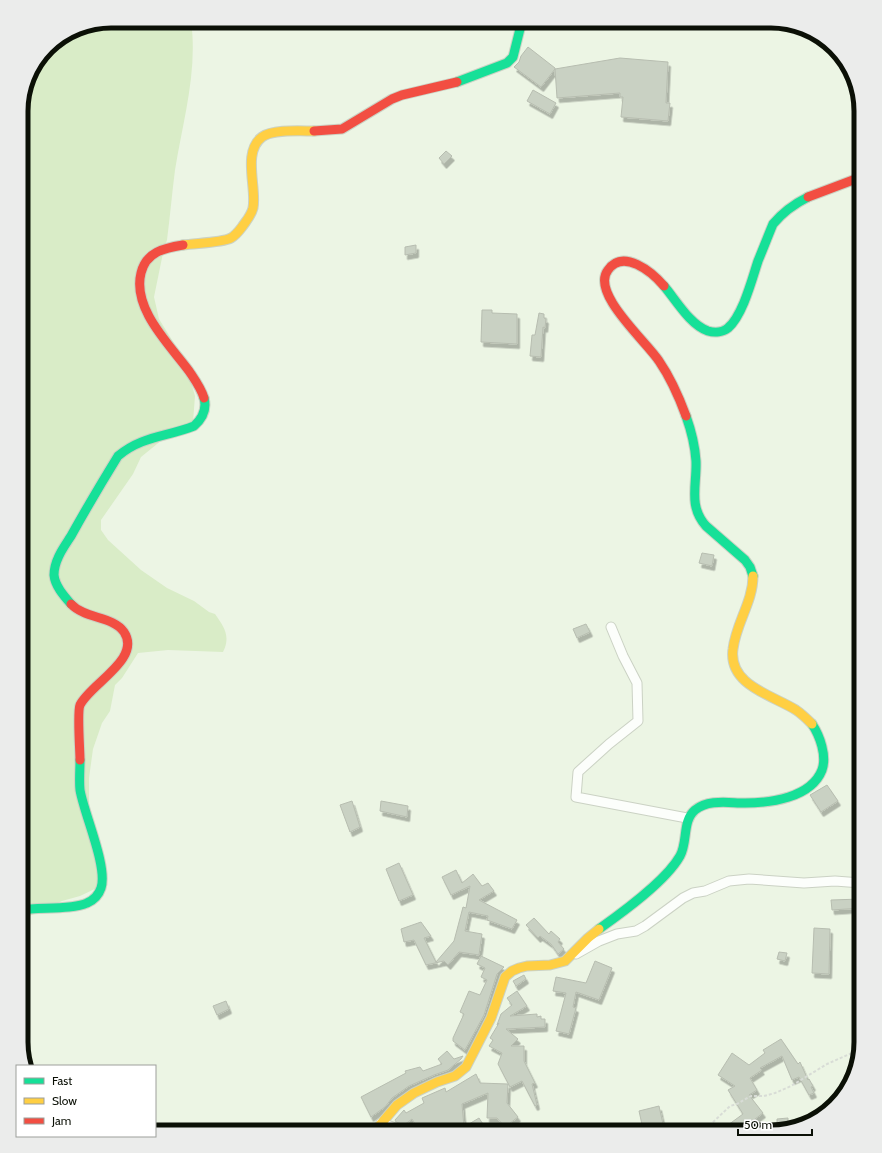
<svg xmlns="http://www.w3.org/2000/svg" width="882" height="1153" font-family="Cabin,sans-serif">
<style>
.green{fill:#d9ecc7}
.building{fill:#c9d1c3;stroke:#b7bdb0;filter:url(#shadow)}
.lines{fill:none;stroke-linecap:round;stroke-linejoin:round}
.street-casing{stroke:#cbd2c4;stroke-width:11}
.fast-casing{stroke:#cbd2c4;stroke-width:11}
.slow-casing{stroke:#cbd2c4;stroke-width:11}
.jam-casing{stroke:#cbd2c4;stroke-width:11}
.path{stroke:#d8dcd6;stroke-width:2;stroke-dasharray:3 2;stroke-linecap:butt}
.street{stroke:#fcfefb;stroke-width:9}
.fast{stroke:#16e098;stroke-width:9}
.slow{stroke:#ffcf43;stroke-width:9}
.jam{stroke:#f24e42;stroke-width:9}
.rim{fill:none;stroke:#0b1006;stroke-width:5}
</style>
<defs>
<filter id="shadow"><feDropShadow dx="2.5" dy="4.5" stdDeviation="0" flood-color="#0004"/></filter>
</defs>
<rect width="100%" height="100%" fill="#ecf5e4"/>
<path class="green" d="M111,21H191C198,71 183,120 175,170C172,193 170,217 167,240L164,248L154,297L159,319L185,361L195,396L193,422L173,431L141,457L133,474L101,520V530L108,540L141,570L167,588L194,601L209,612L215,614C224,627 231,636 223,652L168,650L138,653L122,678L115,685L110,711L102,723L93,749L89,778V816L99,887L80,896L62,901L21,920V105L30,71L51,43L77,28Z"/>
<g class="building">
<polygon points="528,47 555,68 555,69 620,58 668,62 666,103 670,103 668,121 621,117 623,97 620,97 620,93 557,98 555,69 541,87 514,67 519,62 521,56"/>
<polygon points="533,90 556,103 550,114 527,101"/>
<polygon points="446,151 452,156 444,164 439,158"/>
<polygon points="416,245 416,253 405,255 405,247"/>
<polygon points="482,310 492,310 492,313 517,314 517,344 481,342"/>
<polygon points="539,313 544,314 544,318 546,319 545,328 543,327 541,357 530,356 532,335 535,335"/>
<polygon points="702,553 714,555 712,566 699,563"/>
<polygon points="586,624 590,632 577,638 573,629"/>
<polygon points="827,785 838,801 821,812 810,795"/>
<polygon points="352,801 360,827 350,832 340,805"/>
<polygon points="381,801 408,806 407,817 380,811"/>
<polygon points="399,863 413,895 399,901 386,869"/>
<polygon points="456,870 462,883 472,875 473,874 482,886 488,883 494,891 479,900 517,920 512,929 487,920 488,916 469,912 465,931 482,934 479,955 459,952 448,965 444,961 426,965 414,940 404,942 401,929 421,922 431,936 424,938 436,962 454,941 463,907 466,908 470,886 451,895 442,877"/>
<polygon points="861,899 861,908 832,910 831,900"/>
<polygon points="534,918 549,934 551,931 560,939 558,942 564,949 558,954 551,944 540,936 538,938 526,925"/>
<polygon points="814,928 830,929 829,974 812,973"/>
<polygon points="779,952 787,953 785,961 777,959"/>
<polygon points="481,956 504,967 497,974 484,1015 465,1050 453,1041 453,1038 464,1014 460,1012 469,991 480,995 487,980 481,977 485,968 477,964"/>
<polygon points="595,961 612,968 599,1000 576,992 573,1007 576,1008 569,1034 556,1031 566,993 553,991 556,977 586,983"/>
<polygon points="524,975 526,979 516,986 513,981"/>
<polygon points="517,991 527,1006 510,1016 537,1014 537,1017 541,1016 541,1019 545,1019 545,1027 506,1029 518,1039 511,1046 524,1046 524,1061 535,1083 532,1084 537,1105 535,1106 522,1081 510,1087 498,1064 502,1053 489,1046 493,1040 490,1038 499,1023 497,1025 501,1014 512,1005 507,998"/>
<polygon points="226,1001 229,1009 217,1015 213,1006"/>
<polygon points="781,1039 798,1064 800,1062 808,1080 809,1079 813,1086 811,1087 814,1093 809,1095 799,1077 792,1080 782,1056 760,1068 762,1070 750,1078 757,1090 749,1095 763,1113 738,1132 733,1132 728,1125 743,1114 728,1090 735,1086 718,1075 732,1053 749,1065 765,1053 763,1050"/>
<polygon points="447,1051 454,1059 463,1056 461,1059 448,1070 434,1075 409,1086 392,1098 385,1107 371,1117 361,1097 406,1073 405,1071 420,1067 423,1071 442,1064 438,1059"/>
<polygon points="476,1074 480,1083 508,1084 507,1103 518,1117 505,1127 497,1118 487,1118 488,1093 462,1104 464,1127 479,1118 488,1132 420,1132 412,1119 404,1125 396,1122 395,1120 404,1110 406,1113 424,1103 422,1098 445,1088 446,1092"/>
<polygon points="659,1106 663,1124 643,1129 639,1111"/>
<polygon points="788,1118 788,1127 777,1128 777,1119"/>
</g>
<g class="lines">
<defs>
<g id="street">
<polyline points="611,627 623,656 637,683 638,721 609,744 578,772 576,797 687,818"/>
<polyline points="576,954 599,941 617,934 636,931 645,926 683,898 693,893 705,891 729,881 749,879 804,883 835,881 861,883"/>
<polyline points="381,1123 407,1132"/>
</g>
<g id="fast">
<polyline points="457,82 507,63 513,57 522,21"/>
<path d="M664,286C676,300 690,325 708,331C715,333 723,332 728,328C743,315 752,279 758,261C763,249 768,236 773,224C783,212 794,204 808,197"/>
<path d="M686,416C691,430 695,446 696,461C697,485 688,506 706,526L745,560L750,567L753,576"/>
<path d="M71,604C64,596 55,586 54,575C54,560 64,547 71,536C86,509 102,482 118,456C142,436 166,437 194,426C203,418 207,409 204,398"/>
<path d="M21,910C39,907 72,910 87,903C94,900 99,894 101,888C108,867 84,814 80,790C79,781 80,770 80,760"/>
<path d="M599,929C623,912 666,881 680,856C688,842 682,821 695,810C709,799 728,803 745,803C770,803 811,798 822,770C827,756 820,736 812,724"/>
</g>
<g id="slow">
<path d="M183,245C195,243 221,243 231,238C236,235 239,231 242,227C246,221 251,216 253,208C257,188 242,152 262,137C273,129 300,131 314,131"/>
<path d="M753,576C753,602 736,623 733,649C728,685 772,695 796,710C802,714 807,719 812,724"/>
<polyline points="374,1132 397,1105 414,1093 437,1082 455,1076 466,1067 491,1018 505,977 512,971 519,968 527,966 550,965 565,961 588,938 599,929"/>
</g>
<g id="jam">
<polyline points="314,131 342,129 392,99 402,95 457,82"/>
<polyline points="808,197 861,177"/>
<path d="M183,245C164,248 146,252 141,273C132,309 170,345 189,371C195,380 201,388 204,398"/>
<path d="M664,286C652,272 623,248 608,270C590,293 647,342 659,361C670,377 679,397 686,416"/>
<path d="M71,604C85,619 113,616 124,632C142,659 90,684 80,705C77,712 80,750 80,760"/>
</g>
</defs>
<use href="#street" class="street-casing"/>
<use href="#fast" class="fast-casing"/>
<use href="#slow" class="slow-casing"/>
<use href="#jam" class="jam-casing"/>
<polyline class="path" points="626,1132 633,1130 700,1131 709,1126 730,1106 737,1104 751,1096 764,1096 775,1093 791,1086 827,1064 859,1050"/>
<use href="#street" class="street"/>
<use href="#fast" class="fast"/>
<use href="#slow" class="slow"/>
<use href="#jam" class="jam"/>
</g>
<path d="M0 0H882V1153H0ZM111 28H771A83 83 0 0 1 854 111V1042A83 83 0 0 1 771 1125H111A83 83 0 0 1 28 1042V111A83 83 0 0 1 111 28Z" fill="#ebeceb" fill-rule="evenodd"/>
<path class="rim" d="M111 28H771A83 83 0 0 1 854 111V1042A83 83 0 0 1 771 1125H111A83 83 0 0 1 28 1042V111A83 83 0 0 1 111 28Z"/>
<rect x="16" y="1065" width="140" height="72" fill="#ffffff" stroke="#9d9f9b"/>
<rect x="24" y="1078" width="20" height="6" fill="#16e098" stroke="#9d9f9b"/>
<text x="52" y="1085" font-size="12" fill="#0b1006">Fast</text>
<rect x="24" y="1098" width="20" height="6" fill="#ffcf43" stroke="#9d9f9b"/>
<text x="52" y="1105" font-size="12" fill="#0b1006">Slow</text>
<rect x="24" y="1118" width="20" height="6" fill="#f24e42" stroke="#9d9f9b"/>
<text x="52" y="1125" font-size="12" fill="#0b1006">Jam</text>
<path d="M738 1129v6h74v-6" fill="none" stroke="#0b1006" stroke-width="2"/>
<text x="744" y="1129" font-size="12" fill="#0b1006" stroke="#ffffff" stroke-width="3" paint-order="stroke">50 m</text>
</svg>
